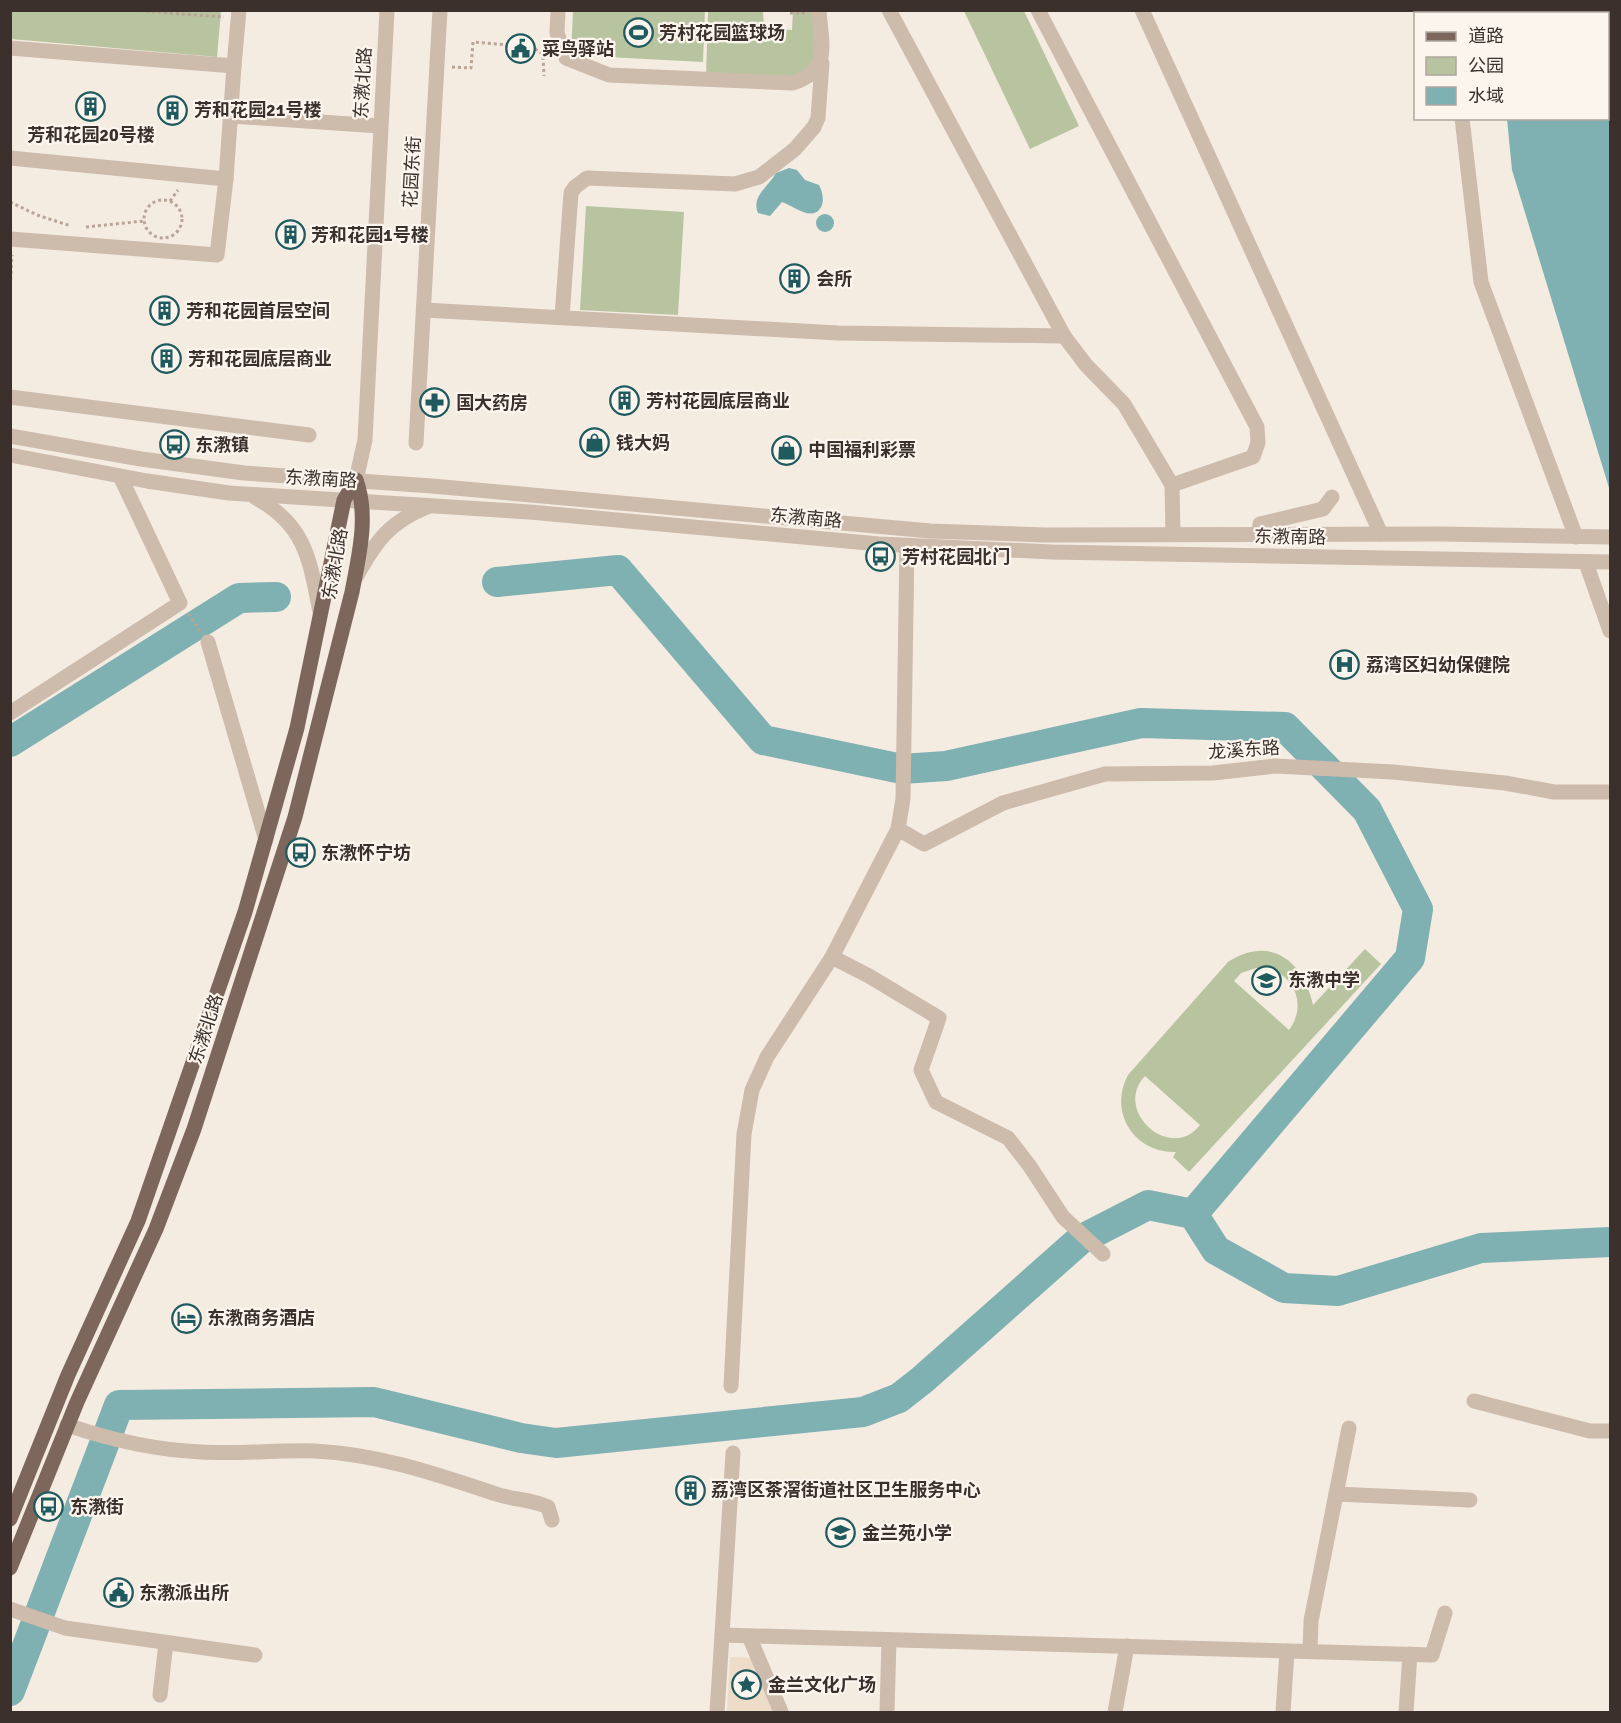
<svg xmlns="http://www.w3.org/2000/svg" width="1621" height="1723" font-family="Signika,'Noto Sans SC',sans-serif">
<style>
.green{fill:#b8c4a0;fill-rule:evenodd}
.plaza{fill:#ecdcc8}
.water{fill:#7fb0b2}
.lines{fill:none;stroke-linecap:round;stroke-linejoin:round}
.river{stroke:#7fb0b2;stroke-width:30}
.path{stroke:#b9a596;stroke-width:3;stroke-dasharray:3 3;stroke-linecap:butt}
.minor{stroke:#cdbbac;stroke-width:15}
.major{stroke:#7d675c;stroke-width:15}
.labels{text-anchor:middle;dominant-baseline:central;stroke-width:4.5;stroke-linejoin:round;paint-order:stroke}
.poi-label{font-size:18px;font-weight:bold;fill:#3b302b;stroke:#fbf5ee;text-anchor:start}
.street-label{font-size:18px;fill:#3b302b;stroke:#fbf5ee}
</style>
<rect width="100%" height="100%" fill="#f4ebe1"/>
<g class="green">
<polygon points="10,11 221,11 217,57 11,39"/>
<polygon points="573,11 705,11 703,62 571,55"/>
<polygon points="708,11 763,11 764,28 792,30 793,11 815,11 816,62 796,77 706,76"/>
<polygon points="964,11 1024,11 1079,126 1030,149"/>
<polygon points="586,206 684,212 678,315 580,310"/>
<path d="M1365,949L1381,964L1189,1172L1173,1157L1176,1152C1134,1153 1108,1112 1128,1075L1228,962C1271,934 1304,962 1313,1005ZM1256,968C1290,966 1310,1002 1289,1030L1234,981L1241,973ZM1145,1076L1200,1125C1171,1163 1112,1111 1145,1076Z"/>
</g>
<polygon class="plaza" points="730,1657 755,1658 777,1712 727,1712"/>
<g class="water">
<polygon points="1497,11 1610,11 1610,491 1512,170 1507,119 1608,118 1608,14 1497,14"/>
<path d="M789,168L797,170L805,180L819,185C822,191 824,198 822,205C814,224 794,206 782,202L770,216L758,213C751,196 769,186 776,173Z"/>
<circle cx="825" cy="223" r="9"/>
</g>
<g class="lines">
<g class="river">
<polyline points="497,582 618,570 763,740 902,769 946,766 1141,723 1285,727 1367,810 1418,909 1410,958 1193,1214"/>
<polyline points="10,742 239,598 276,597"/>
<polyline points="10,1691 119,1405 374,1402 521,1438 556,1443 863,1412 899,1398 922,1380 1080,1240 1148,1205 1193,1214 1216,1250 1284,1288 1338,1291 1481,1248 1610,1242"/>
</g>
<g class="path">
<polyline points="128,10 224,17"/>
<polyline points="790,13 805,13"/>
<polyline points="452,67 471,68 473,42 533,47 543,55 544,76"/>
<circle cx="163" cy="219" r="19"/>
<polyline points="170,201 178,190"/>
<polyline points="10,202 37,215 71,226"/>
<polyline points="86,227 144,221"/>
<polyline points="10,292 12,255"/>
<polyline points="188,614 200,631"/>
</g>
<g class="minor">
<path d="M558,10L557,33L566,58L609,75L793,83C832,70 821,44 819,10"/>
<polyline points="889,10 1064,336 1086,365 1124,404 1172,485 1173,533"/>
<polyline points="1038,10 1257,427 1258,443 1253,457 1172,485"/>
<polyline points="1142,10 1381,534"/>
<polyline points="1451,10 1451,14"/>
<polyline points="10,48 234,66 239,10"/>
<polyline points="231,116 380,126"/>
<polyline points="1462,118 1481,282 1576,537"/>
<polyline points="10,158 226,179 217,255 10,239"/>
<polyline points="226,179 234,66"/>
<polyline points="424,310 838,333 1064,336"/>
<polyline points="562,317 571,193 575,187 587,178 735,184 759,177 795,149 814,127 818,118 822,63"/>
<polyline points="10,397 309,435"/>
<polyline points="10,436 141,459 244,473 432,486 930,531 1045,535 1441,534 1610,537"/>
<polyline points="416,443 440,10"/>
<polyline points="10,455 147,481 229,493 530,512 879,544 1052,552 1610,562"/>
<polyline points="356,480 365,440 387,10"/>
<path d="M256,498C306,525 310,561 320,612"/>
<polyline points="1259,535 1260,524 1323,509 1332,497"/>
<polyline points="1586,563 1610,631"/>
<path d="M356,577C376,541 389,522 429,506"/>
<polyline points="208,642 266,840"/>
<polyline points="10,713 180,603 120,476"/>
<polyline points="898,829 924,844 1003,803 1105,774 1213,773 1275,766 1393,772 1505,783 1554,792 1610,792"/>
<polyline points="832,957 869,976 939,1018 921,1070 936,1102 1008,1138 1029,1165 1063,1217 1103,1254"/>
<polyline points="731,1386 744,1134 752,1090 767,1057 832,957 898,829 903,799 907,546"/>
<polyline points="1474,1401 1590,1431 1610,1431"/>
<path d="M67,1425C111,1440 154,1450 201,1452C239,1454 277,1450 315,1451C378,1454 436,1474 496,1494C514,1500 531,1499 548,1507L552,1520"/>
<polyline points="1336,1494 1470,1500"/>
<polyline points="10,1609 65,1628 255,1655"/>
<polyline points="722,1635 733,1453"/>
<polyline points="749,1636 781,1712"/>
<polyline points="1310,1651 1311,1621 1349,1428"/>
<polyline points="160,1695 166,1643"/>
<polyline points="717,1712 722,1635 1432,1655 1445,1613"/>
<polyline points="887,1712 889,1640"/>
<polyline points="1115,1712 1127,1646"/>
<polyline points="1283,1712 1287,1651"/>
<polyline points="1406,1712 1410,1654"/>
</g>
<g class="major">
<polyline points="10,1519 68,1375 138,1221 245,912 297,728 344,500 356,480"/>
<path d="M10,1568L77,1402L156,1229L194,1129L295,817L352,592C359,555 369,516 356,480"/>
</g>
</g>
<defs>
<symbol id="stadium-ring" viewBox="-11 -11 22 22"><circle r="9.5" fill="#fbf5ee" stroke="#1f5a5e" stroke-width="1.5"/><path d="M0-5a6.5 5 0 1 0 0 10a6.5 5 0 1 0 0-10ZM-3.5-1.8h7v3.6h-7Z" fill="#1f5a5e"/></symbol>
<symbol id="civic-ring" viewBox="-11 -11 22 22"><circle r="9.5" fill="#fbf5ee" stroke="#1f5a5e" stroke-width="1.5"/><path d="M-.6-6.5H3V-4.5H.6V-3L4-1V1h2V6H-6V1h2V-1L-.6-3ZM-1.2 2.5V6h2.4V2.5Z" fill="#1f5a5e"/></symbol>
<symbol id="building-ring" viewBox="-11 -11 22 22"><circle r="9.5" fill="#fbf5ee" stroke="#1f5a5e" stroke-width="1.5"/><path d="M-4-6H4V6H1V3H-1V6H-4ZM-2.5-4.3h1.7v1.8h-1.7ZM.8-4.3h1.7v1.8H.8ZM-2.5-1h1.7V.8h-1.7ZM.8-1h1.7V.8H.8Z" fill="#1f5a5e"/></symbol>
<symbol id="pharmacy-ring" viewBox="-11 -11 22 22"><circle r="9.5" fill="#fbf5ee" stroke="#1f5a5e" stroke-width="1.5"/><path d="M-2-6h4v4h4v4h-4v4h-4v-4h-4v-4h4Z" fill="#1f5a5e"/></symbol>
<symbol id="shop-ring" viewBox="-11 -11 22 22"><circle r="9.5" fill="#fbf5ee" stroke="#1f5a5e" stroke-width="1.5"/><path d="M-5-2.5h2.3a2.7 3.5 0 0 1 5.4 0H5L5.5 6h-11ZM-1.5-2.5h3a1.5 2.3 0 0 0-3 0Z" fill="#1f5a5e"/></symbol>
<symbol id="bus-ring" viewBox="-11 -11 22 22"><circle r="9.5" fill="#fbf5ee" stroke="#1f5a5e" stroke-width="1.5"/><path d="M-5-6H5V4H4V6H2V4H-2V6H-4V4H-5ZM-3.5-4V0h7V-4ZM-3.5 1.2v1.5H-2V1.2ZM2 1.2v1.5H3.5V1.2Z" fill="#1f5a5e"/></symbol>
<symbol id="hospital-ring" viewBox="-11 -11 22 22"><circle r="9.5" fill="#fbf5ee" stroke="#1f5a5e" stroke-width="1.5"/><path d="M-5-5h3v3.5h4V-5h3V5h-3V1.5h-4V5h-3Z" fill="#1f5a5e"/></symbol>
<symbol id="school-ring" viewBox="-11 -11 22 22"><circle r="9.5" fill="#fbf5ee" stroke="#1f5a5e" stroke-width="1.5"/><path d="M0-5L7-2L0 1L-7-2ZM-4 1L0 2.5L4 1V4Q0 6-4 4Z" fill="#1f5a5e"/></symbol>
<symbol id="hotel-ring" viewBox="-11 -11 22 22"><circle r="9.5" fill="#fbf5ee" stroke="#1f5a5e" stroke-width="1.5"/><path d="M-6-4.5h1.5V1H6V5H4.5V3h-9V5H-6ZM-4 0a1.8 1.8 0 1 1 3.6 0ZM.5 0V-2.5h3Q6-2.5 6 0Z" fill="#1f5a5e"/></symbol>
<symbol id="sight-ring" viewBox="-11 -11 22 22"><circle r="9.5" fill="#fbf5ee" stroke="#1f5a5e" stroke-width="1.5"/><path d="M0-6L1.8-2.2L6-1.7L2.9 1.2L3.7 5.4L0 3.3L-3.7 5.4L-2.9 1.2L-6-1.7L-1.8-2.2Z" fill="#1f5a5e"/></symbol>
</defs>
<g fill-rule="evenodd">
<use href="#stadium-ring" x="622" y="16" width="33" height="33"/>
<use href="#civic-ring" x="504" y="32" width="33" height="33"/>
<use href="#building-ring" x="74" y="90" width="33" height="33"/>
<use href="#building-ring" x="156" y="94" width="33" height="33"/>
<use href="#building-ring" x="274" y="218" width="33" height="33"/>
<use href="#building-ring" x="778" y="262" width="33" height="33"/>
<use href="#building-ring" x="148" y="294" width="33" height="33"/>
<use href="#building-ring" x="150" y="342" width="33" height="33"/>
<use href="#building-ring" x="608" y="384" width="33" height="33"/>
<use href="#pharmacy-ring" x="418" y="386" width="33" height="33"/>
<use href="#shop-ring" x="578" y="426" width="33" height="33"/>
<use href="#bus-ring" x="158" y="428" width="33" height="33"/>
<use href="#shop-ring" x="770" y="434" width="33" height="33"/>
<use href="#bus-ring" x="864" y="540" width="33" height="33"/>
<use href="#hospital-ring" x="1328" y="648" width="33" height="33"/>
<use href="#bus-ring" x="284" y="836" width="33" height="33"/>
<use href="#school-ring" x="1250" y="964" width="33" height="33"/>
<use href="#hotel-ring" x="170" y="1302" width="33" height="33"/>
<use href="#building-ring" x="674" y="1474" width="33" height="33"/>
<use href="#bus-ring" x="32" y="1490" width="33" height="33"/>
<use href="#school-ring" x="824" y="1516" width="33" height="33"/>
<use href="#civic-ring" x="102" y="1576" width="33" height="33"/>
<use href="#sight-ring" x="730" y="1668" width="33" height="33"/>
</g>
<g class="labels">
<g class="poi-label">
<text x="659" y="33">芳村花园篮球场</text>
<text x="542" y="49">菜鸟驿站</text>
<text x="194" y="110">芳和花园21号楼</text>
<text x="91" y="135" text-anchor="middle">芳和花园20号楼</text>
<text x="311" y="235">芳和花园1号楼</text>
<text x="816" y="279">会所</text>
<text x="186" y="311">芳和花园首层空间</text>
<text x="188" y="359">芳和花园底层商业</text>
<text x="646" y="401">芳村花园底层商业</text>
<text x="456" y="403">国大药房</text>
<text x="616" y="443">钱大妈</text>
<text x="195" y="445">东漖镇</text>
<text x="808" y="450">中国福利彩票</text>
<text x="902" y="557">芳村花园北门</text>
<text x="1366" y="665">荔湾区妇幼保健院</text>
<text x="321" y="853">东漖怀宁坊</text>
<text x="1288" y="980">东漖中学</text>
<text x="207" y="1318">东漖商务酒店</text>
<text x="711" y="1490">荔湾区茶滘街道社区卫生服务中心</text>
<text x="70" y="1507">东漖街</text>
<text x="862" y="1533">金兰苑小学</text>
<text x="139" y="1593">东漖派出所</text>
<text x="768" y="1685">金兰文化广场</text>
</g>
<g class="street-label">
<text transform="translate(363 83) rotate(-87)">东漖北路</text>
<text transform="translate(412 172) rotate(-87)">花园东街</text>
<text transform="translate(321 479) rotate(3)">东漖南路</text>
<text transform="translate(806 518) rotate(5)">东漖南路</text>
<text transform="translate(1290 537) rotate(1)">东漖南路</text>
<text transform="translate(335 564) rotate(-80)">东漖北路</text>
<text transform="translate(1244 750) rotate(-4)">龙溪东路</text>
<text transform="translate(206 1029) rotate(-72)">东漖北路</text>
</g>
</g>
<rect width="1621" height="1723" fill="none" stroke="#3b302b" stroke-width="24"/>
<rect x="1414" y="12" width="195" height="108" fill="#fbf5ee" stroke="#aea6a0" stroke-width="1.5"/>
<rect x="1426" y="32" width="30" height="9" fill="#7d675c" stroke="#aea6a0" stroke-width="1.5"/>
<text x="1468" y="42" font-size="18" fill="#3b302b">道路</text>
<rect x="1426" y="57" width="30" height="18" fill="#b8c4a0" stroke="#aea6a0" stroke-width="1.5"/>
<text x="1468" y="72" font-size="18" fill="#3b302b">公园</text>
<rect x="1426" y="87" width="30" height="18" fill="#7fb0b2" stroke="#aea6a0" stroke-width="1.5"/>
<text x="1468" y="102" font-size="18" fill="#3b302b">水域</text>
</svg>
